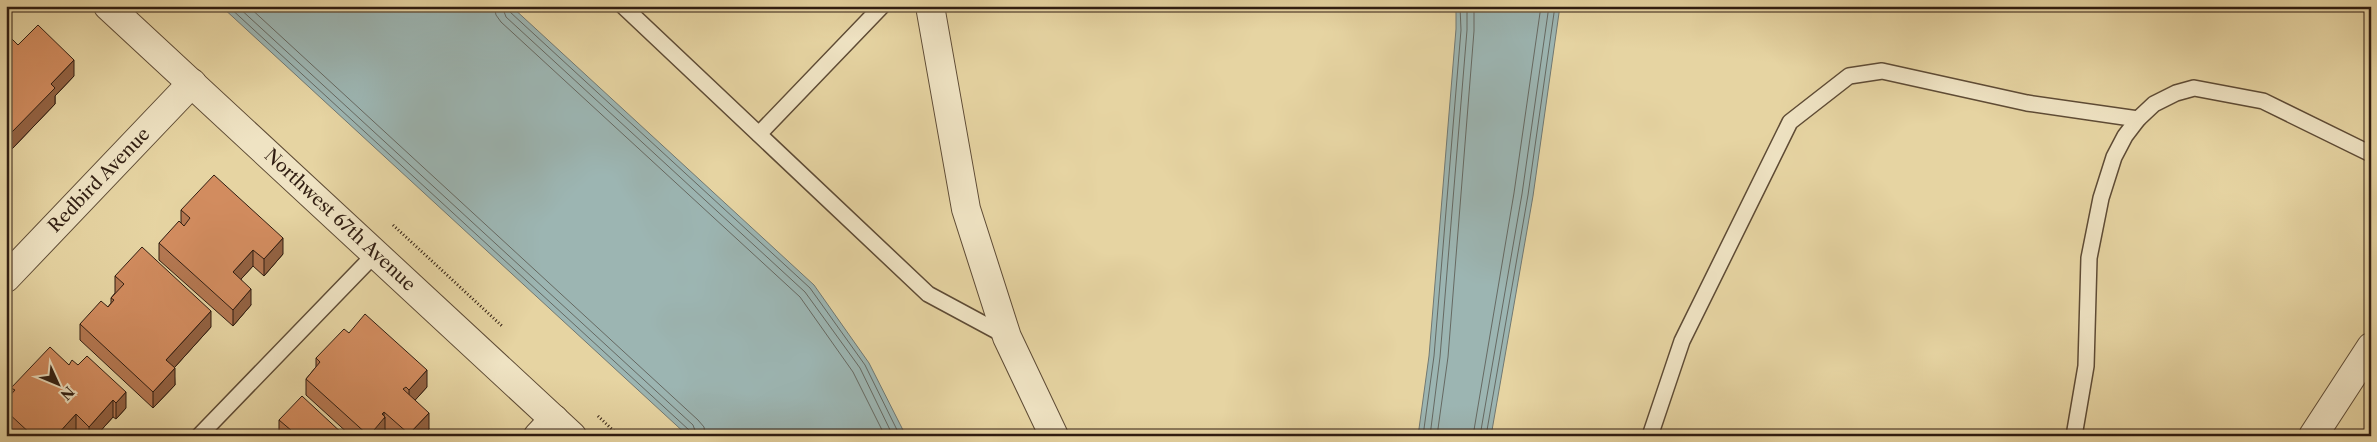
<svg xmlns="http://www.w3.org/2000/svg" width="2377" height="442" font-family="'Libre Caslon Text',serif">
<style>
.water{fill:#9cb5b2;stroke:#717872}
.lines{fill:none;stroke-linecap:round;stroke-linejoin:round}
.shore{stroke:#666962;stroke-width:1}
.service-casing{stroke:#5e4b35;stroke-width:18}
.minor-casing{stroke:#5e4b35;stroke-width:30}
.tertiary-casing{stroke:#5e4b35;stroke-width:30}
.path{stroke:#301d11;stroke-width:3;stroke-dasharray:1 2.5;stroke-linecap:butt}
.service{stroke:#efe3c3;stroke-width:15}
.minor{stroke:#efe3c3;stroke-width:28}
.tertiary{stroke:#efe3c3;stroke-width:28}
.wall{fill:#b57852;stroke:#301d11}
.shaded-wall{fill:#936242;stroke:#301d11}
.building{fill:#d28c5f;stroke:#301d11}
.labels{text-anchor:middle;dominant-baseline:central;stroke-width:4.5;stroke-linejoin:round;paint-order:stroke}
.street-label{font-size:18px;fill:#301d11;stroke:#efe3c3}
</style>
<rect width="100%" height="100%" fill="#e6d4a2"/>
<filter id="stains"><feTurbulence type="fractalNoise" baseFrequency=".004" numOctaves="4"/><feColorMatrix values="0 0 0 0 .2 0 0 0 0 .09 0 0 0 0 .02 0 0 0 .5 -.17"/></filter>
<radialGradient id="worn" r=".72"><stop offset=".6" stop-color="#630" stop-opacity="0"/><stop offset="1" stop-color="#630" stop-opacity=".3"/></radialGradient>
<g class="water">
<polygon points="221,6 511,6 814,285 869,363 906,436 688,436"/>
<polygon points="1456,6 1560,6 1533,196 1491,436 1418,436 1429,356 1456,29"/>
</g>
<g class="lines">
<g class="shore">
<polyline points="228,6 689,430 691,436"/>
<polyline points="237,6 693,425 697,436"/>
<polyline points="248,6 698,420 704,427 705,436"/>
<polyline points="494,6 496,15 501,22 800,297 853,372 885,436"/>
<polyline points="502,6 506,17 805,292 860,368 893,436"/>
<polyline points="508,6 510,12 810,288 865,365 900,436"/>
<polyline points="1423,436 1434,356 1461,30 1460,6"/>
<polyline points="1430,436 1440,357 1467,30 1467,6"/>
<polyline points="1437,436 1448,357 1474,31 1474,6"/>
<polyline points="1473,436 1514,193 1541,6"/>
<polyline points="1480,436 1522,194 1549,6"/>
<polyline points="1486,436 1528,195 1555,6"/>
</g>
<defs>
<g id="service">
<polyline points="623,6 928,294 1006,336"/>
<polyline points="759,134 882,6"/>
<polyline points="199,436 376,253"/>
<polyline points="1650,436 1682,341 1790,122 1849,76 1882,71 2027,103 2138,119"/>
<polyline points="2074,436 2086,366 2089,258 2101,198 2114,157 2125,136 2138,119 2154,104 2176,93 2194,88 2263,101 2371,154"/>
</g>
<g id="minor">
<polyline points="930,6 966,209 1007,337 1054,436"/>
<polyline points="6,278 192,83"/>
<polyline points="538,436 554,419"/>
<polyline points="2313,436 2371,347"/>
</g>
<polyline id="tertiary" points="108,6 572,436"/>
</defs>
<use href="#service" class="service-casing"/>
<use href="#minor" class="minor-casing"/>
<use href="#tertiary" class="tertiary-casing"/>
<g class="path">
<polyline points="393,225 502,326"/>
<polyline points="598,416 619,436"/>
</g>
<use href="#service" class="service"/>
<use href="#minor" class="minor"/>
<use href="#tertiary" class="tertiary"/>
</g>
<g class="wall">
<polygon points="6,34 18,45 74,76 55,96 55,104 11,150 6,145"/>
<polygon points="181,210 283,254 264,276 253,266 241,279 251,305 233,326 159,260 159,243 181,223"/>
<polygon points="115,276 211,327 174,368 175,385 153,408 80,340 80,324 108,307 111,303 111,298 115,293"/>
<polygon points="349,333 427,387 415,400 429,429 423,436 392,436 385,429 385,433 383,436 351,436 306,395 306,379 316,367 316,358"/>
<polygon points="69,365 78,365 126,408 116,419 113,417 96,436 82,436 76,430 72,436 16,436 6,427 6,400 11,394 11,388"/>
<polygon points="279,420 345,436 279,436"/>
</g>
<g class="shaded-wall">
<polygon points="74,60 74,76 55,96 55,104 11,150 11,133 51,84"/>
<polygon points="283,238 283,254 264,276 264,259"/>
<polygon points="253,250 253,266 233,288 233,272"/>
<polygon points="251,289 251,305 233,326 233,310"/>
<polygon points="211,311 211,327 166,377 166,360"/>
<polygon points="175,368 175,385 153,408 153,392"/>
<polygon points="427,370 427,387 409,407 409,390"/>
<polygon points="126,392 126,408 116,419 116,403"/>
<polygon points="113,400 113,417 96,436 89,436 89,427"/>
<polygon points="384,412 384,419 385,417 385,433 383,436 369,436 382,414"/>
<polygon points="429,413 429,429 423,436 409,436 409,434"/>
<polygon points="76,414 76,430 72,436 56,436"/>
</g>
<g class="building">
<polygon points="38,25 74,60 51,84 55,88 11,133 6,129 6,34 7,34 18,45"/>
<polygon points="214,175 283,238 264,259 253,250 233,272 251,289 233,310 159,243 179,221 184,226 190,218 181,210"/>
<polygon points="142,247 211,311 166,360 175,368 153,392 80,324 101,301 108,307 114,300 111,298 124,284 115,276"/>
<polygon points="365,314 427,370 409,390 406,387 403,389 429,413 409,434 384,412 382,414 385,417 369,436 306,379 320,362 316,358 344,329 349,333"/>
<polygon points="50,347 69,365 72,360 78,365 87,356 126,392 116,403 113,400 89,427 76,414 56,436 33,436 6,411 6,400 15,390 11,388"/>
<polygon points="302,396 345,436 288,436 292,431 279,420"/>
</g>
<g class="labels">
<g class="street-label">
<text transform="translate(99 180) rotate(-46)">Redbird Avenue</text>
<text transform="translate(340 220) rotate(43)">Northwest 67th Avenue</text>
</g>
</g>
<rect width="2377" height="442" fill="none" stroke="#e6d4a2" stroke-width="25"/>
<rect x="8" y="8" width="2362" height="427" fill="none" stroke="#301d11" stroke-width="2.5"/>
<rect x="12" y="12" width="2352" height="417" fill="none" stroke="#301d11"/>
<g transform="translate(58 384) rotate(134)" stroke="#efe3c3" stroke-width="4" paint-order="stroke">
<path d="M0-4L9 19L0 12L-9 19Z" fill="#301d11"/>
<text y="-8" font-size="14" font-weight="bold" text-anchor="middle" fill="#301d11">N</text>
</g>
<rect width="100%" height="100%" filter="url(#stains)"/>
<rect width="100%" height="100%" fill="url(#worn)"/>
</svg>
